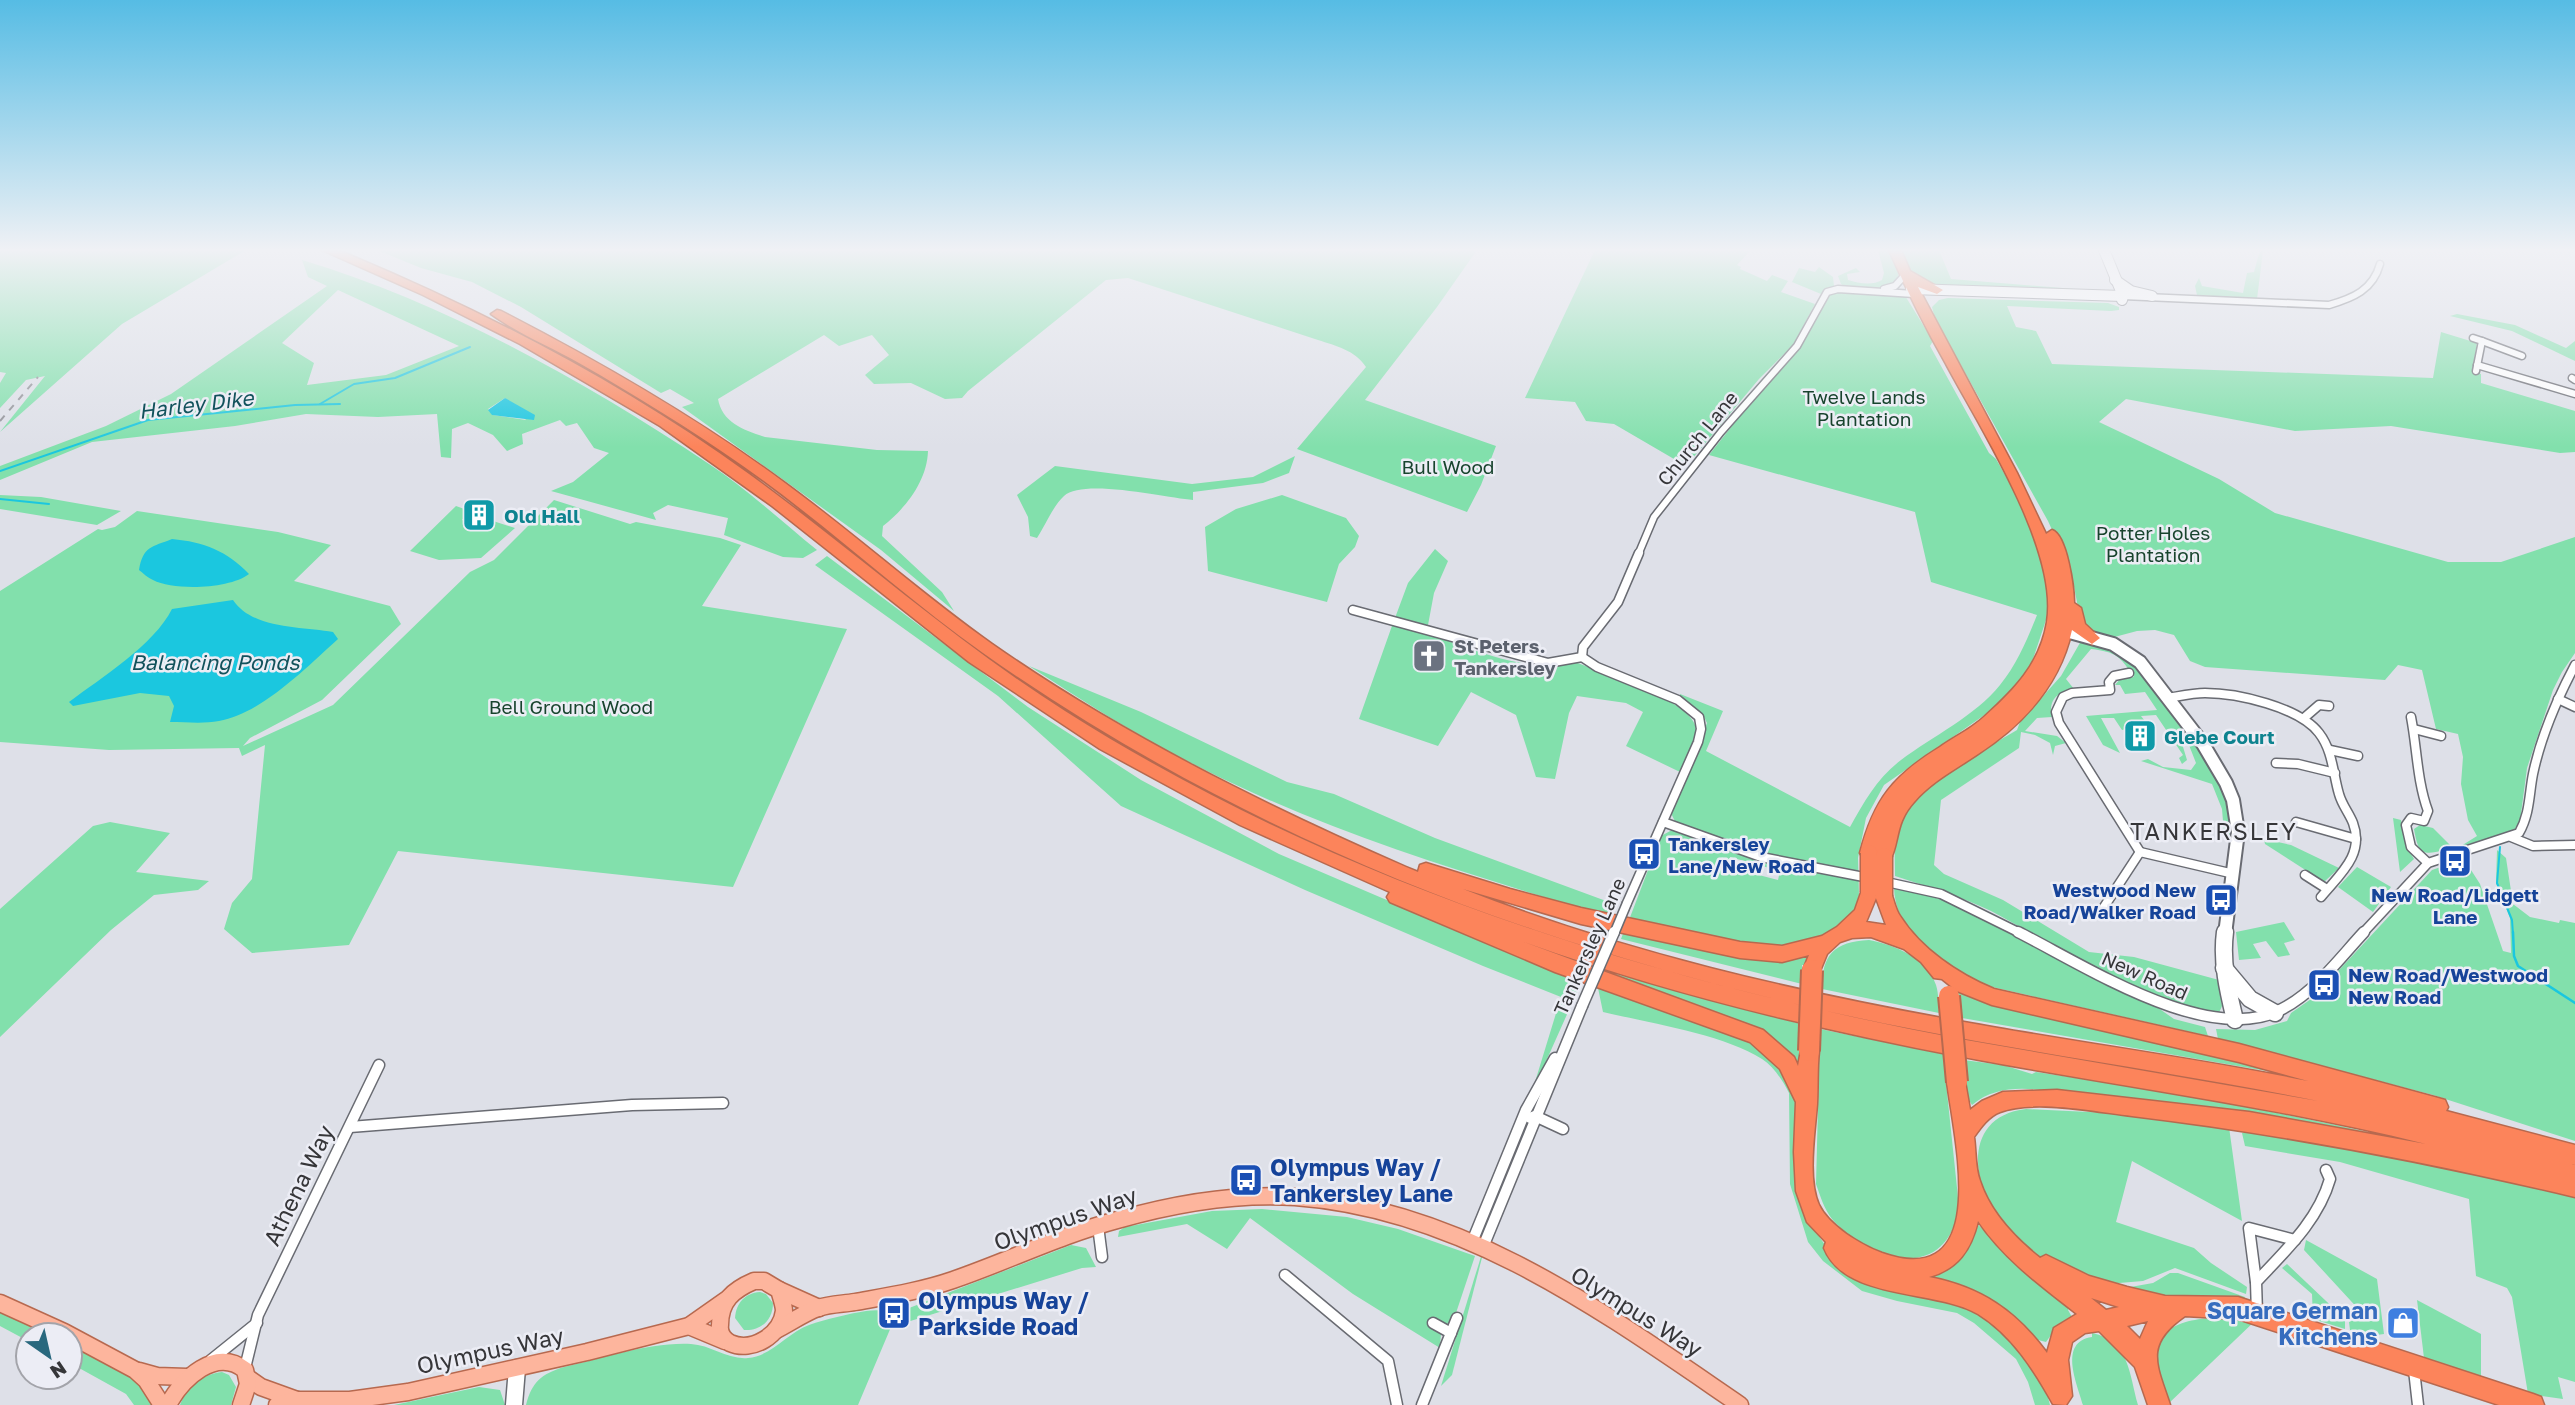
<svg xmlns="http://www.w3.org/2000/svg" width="2575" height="1405" font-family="'Golos Text',sans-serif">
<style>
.green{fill:#82e0ac;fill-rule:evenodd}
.water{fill:#1bc7df}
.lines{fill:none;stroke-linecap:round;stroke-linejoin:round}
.stream-far1{stroke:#1bc7df;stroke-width:2}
.stream{stroke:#1bc7df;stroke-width:2.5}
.street-far2-casing{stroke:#696b72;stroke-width:9}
.street-far1-casing{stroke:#696b72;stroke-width:11}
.street-casing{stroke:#696b72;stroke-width:13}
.secondary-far2-casing{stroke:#696b72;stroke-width:12}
.secondary-far1-casing{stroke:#696b72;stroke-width:16}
.secondary-casing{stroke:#696b72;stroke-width:19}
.primary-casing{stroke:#b7694f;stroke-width:19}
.highway-casing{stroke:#b7694f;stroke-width:3}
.street-far2{stroke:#fff;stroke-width:6}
.street-far1{stroke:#fff;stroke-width:8}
.street{stroke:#fff;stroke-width:10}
.secondary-far2{stroke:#fff;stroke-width:10}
.secondary-far1{stroke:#fff;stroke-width:12}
.secondary{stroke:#fff;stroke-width:16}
.primary{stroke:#fdb59d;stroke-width:16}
.highway{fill:#fc845b;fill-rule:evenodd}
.rail{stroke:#929399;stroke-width:2;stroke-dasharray:7 7;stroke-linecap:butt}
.street-bridge-far1-casing{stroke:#696b72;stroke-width:11;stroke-linecap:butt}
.street-bridge-casing{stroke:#696b72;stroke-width:13;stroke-linecap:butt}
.highway-bridge-far1-casing{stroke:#b7694f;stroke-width:19;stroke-linecap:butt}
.highway-bridge-casing{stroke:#b7694f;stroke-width:24;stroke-linecap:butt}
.street-bridge-far1{stroke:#fff;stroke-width:8}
.street-bridge{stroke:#fff;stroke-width:10}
.highway-bridge-far1{stroke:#fc845b;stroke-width:16}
.highway-bridge{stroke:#fc845b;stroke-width:20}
.labels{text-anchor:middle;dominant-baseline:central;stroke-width:5;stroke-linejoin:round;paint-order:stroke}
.park-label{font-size:19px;fill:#18442e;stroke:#ecedf5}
.street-label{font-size:19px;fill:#363639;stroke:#ecedf5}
.culture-label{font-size:19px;font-weight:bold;fill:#0d838f;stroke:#ecedf5;text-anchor:start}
.worship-label{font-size:19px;font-weight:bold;fill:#5b616d;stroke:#ecedf5;text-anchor:start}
.transit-label{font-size:19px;font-weight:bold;fill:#164399;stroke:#ecedf5;text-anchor:start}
.water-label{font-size:21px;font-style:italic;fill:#12525c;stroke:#ecedf5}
.quarter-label{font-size:23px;letter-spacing:2px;fill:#363639;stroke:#ecedf5}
.near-transit-label{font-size:23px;font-weight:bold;fill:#164399;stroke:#ecedf5;text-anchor:start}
.near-street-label{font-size:23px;fill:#363639;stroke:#ecedf5}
.near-shop-label{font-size:23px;font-weight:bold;fill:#366cbe;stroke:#ecedf5;text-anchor:end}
</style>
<rect width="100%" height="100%" fill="#dee0e8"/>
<g class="green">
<polygon points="0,250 246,250 122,324 0,432 45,376 26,380 0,408 0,383 6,373 0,372"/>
<path d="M377,250H1477L1437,307L1365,400L1496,446L1481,485L1467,512L1297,449L1366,367C1355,350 1336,346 1318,340L1128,278L1106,280L968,391L962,398L945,399L911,383L874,384L865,375L889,355L872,335L839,346L824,335L718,399C722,422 743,430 765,437L877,450L928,451C927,481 906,508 883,526L882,536L942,592L954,611L881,550L682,407L694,403L670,389L661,393L521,307L472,282L421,268Z"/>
<polygon points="1595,250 1751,250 1737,265 1741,267 1740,269 1767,281 1772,275 1788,281 1781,292 1815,304 1793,345 1759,379 1686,466 1614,424 1586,421 1575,402 1525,398"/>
<path d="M1878,250H1890L1899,273L1895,283C1880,289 1854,293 1841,284L1838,276L1856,268L1860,272L1847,274L1848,280C1858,283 1872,286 1882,280L1884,273Z"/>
<polygon points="1901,250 1939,250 1951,279 2075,289 2074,292 1937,290 1909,272"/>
<polygon points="2260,250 2263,251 2257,299 2197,295 2195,286 2199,278 2202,286 2243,293 2247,273 2254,272"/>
<path d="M302,260C445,303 584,381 709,464C747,489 781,521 817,550L803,558L783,557L724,535L728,518L668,505L653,513L656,520L551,491L573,482L609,453L594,448L577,423L566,426L560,420L522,434L523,444L507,451L493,435L468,423L452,429L451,458L441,457L437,414L378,417L306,414L235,426L92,442L0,480V466L106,426L171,394L327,286L308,277ZM338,290L459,346L386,375L307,385L314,363L282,343ZM505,398L526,420L493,415L488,409Z"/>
<polygon points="1819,267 1833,277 1834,286 1821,294 1792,282 1799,268 1815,272"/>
<path d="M1831,293L1904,294L1933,341L1930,346L1989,453L1996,459L2037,531L2052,587L2047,617L2030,668L2006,700L1884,785L1866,818L1858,858L1859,895L1854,912L1833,931L1801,947L1755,948L1629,920L1661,836L1672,830L1680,832L1671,813L1707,723L1702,713L1680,698V694L1723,711L1706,751L1850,827C1864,802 1877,778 1901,760C1933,736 1975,716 2000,685C2017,664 2027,640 2037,615L1931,582L1915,512L1709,455L1766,383L1800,348ZM1730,857L1780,871L1778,880L1728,867Z"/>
<polygon points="1948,298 2108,303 2119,307 2119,310 2111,311 2007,306 2016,327 2036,331 2052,364 2433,378 2441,332 2477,343 2472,371 2481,374 2481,383 2575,411 2575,452 2560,453 2391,426 2295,431 2126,399 2099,422 2219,479 2275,513 2448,562 2501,562 2575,537 2575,653 2562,672 2553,690 2527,768 2520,821 2514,830 2506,834 2461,846 2477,836 2468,820 2461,784 2463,757 2458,734 2436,729 2422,670 2398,665 2385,680 2205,667 2190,661 2174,635 2155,630 2137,631 2107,639 2092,632 2081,623 2071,571 2048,521 1935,319 1932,307 1939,300"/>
<polygon points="2457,314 2515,325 2566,348 2575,341 2575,361 2512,331 2450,316"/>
<path d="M1295,456L1289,473L1263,483L1193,492V500C1167,498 1083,478 1064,496C1053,506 1045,526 1037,538L1030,536L1028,517L1017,495L1055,466L1192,484L1253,477Z"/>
<polygon points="0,495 41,497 121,511 97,525 0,509"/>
<polygon points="1282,495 1346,518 1359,536 1355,547 1339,564 1327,602 1208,571 1205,527 1236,509"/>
<polygon points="554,500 630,524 636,522 720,538 741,545 702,606 847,629 733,887 398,851 349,945 252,953 224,929 232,903 252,879 265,745 242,756 239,748 109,750 0,742 0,591 98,529 102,530 115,527 137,511 278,532 331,545 294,581 390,606 401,624 322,700 250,738 243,746 333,705 470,572 494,560"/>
<polygon points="456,506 470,511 462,520 480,525 487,519 515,528 481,558 439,560 410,551"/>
<path d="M843,546L854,551C922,606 989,660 1063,707C1135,753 1212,790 1288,829C1252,817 1217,797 1182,779C1060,714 951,633 843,546Z"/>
<polygon points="1435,549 1448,561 1434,593 1428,625 1395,618 1408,583"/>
<polygon points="827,556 1028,707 1141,780 1279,854 1581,983 1531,1095 1561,997 1483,966 1305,890 1121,806 998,696 815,565"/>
<path d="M1393,623C1452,637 1515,677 1575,662C1599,672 1699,702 1696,731C1695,744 1685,760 1680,772L1626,746L1643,712L1626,703L1577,696L1569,713L1555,779L1536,777L1516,715L1471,692L1438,746L1359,719Z"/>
<path d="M2081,641C2135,647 2157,692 2188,732L2180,737L2187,760L2182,764L2179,758L2183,755L2156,715L2141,716L2152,730L2143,726L2122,730L2114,718H2101L2120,753L2103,745L2086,716L2157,710L2145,692L2125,694L2120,685H2115L2121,678L2134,677C2120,656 2116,652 2091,649L2066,679L2074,689C2058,692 2048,699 2052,717L2037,718L2025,731L2057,736L2066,743L2055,746L2053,755L2050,743L2035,735L2021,732L2019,748L1941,800L1934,865L1944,874L2003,900L2089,952L2134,957L2219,980L2222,1006L2218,1015C2136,1002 2063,949 1991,911C1960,896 1928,887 1895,876C1895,860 1893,844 1899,828C1917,780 1976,755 2017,730L2020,722L2061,676Z"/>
<path d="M1029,666L1141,712L1287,782L1334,794L1435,838L1617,905L1611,917C1473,876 1332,834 1203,769C1143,740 1085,702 1029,666Z"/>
<path d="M2190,739C2216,756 2231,809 2232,839L2224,833L2222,809L2212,784L2141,761L2148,759L2163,767L2191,770L2196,763L2187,740Z"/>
<polygon points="2393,818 2401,820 2406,846 2414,859 2400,872"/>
<polygon points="110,822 170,833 136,872 209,881 198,890 154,895 111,930 0,1037 0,909 93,826"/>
<path d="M2420,825L2433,828L2450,845L2442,847L2444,850C2420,857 2418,851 2414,829Z"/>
<polygon points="2264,839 2291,845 2339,868 2324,882 2265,844"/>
<polygon points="2497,850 2506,858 2513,904 2530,917 2559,923 2560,920 2575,923 2575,1141 2433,1095 2218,1039 2216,1029 2255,1030 2287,1021 2291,1013 2314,997 2432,870 2464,859 2480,884 2503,951 2511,953 2510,918 2496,883"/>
<polygon points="2357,867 2391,887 2373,912 2338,887"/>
<path d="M1894,886C1987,907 2070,961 2154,1005L2174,1019L2205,1027L2208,1036L1974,983C1938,960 1894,933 1894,886Z"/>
<polygon points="2284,922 2295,940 2284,943 2290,955 2278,957 2266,941 2253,944 2261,958 2239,960 2236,932"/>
<polygon points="1624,931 1811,952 1809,965 1802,965 1802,984 1621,939"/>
<path d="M1869,940C1895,945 1927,958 1936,985C1939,994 1938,1004 1939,1013L1822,989C1822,954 1834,942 1869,940Z"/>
<polygon points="1605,971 1801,1024 1804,1077 1789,1057 1604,977"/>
<polygon points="1954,984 2301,1077 1962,1018 1960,998"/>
<path d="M1598,988L1729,1033L1738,1032L1794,1080L1808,1220L1827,1248L1960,1301L1997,1322L2043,1379L2050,1405H2035L2028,1382L2016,1359L1974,1323L1957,1313L1897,1301L1862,1291L1823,1261L1808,1242L1790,1184L1789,1093C1783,1081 1774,1067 1762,1059C1723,1034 1649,1023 1603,1012Z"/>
<path d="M1820,1029L1943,1054L1959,1207C1947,1284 1870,1263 1832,1219C1824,1209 1820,1195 1816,1184Z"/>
<path d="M1963,1060L2003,1065L2032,1074L2036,1072C2184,1093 2330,1121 2475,1157L2058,1092C2028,1088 1997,1084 1972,1105L1967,1097Z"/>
<path d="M2026,1109L2110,1113L2229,1127L2242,1221L2132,1161L2116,1222L2194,1248L2211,1263L2247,1287L2246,1294L2175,1268L2143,1281L2119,1283L2109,1288C2085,1278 2056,1271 2035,1255C2022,1245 2001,1227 1993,1213C1970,1171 1968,1116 2026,1109Z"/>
<polygon points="2252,1131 2354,1147 2575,1194 2575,1382 2558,1377 2563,1399 2528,1394 2512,1297 2507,1288 2476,1276 2469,1199 2340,1162 2245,1146 2242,1133"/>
<polygon points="1262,1209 1347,1217 1398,1229 1475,1256 1454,1319 1447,1324 1430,1326 1441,1333 1440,1348 1353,1294 1250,1218 1227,1249 1187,1224 1118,1237 1119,1231 1125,1227 1212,1211"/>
<polygon points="1977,1224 2072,1304 2068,1310 2072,1317 2059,1324 2046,1342 2034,1339 1914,1282"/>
<polygon points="1488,1234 1452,1375 1441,1386"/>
<polygon points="2306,1240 2377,1279 2384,1334 2369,1336 2350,1330 2349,1322 2362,1313 2304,1250"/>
<path d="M1071,1245L1086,1248L1096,1267L1082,1268L891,1327L858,1405H526C532,1382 541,1374 564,1367C605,1358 649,1342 691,1344C711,1345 728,1360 748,1358C772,1356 787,1333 809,1325C826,1319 848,1314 866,1311C878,1309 891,1312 904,1310Z"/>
<polygon points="2287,1264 2345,1319 2345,1329 2313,1319 2312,1294 2282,1268"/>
<polygon points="2170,1273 2178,1273 2245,1297 2244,1300 2191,1296 2156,1299 2119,1289 2153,1283"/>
<path d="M760,1292L766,1294L773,1303C773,1320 761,1331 744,1330L735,1318C736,1303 745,1293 760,1292Z"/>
<polygon points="2417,1300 2481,1334 2481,1378 2424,1358"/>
<polygon points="0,1311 55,1335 28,1335 28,1341 0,1326"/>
<path d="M2239,1315L2257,1319L2167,1405C2164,1392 2156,1375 2156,1361C2155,1314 2207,1320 2239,1315Z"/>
<path d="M2092,1333C2130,1341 2129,1374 2138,1405H2083C2077,1383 2058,1342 2092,1337Z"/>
<polygon points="70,1343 136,1376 153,1405 134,1405 126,1394 70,1363"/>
<path d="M222,1372L229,1375L236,1387L231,1405H180C187,1386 203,1374 222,1372Z"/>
<polygon points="479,1387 500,1390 505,1405 394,1405"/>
</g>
<g class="water">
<polygon points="505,398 535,415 534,420 492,415 488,410"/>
<path d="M172,539C204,542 227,551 249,574C230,589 174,591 153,580C148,578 143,573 139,570C143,546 152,547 172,539Z"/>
<path d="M233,600C252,629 302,627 333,632L338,639C307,667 261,714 219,721C203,724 186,722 170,722L174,706L169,696L140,693L73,706L69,702C101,678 154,645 172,609Z"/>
</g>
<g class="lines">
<g class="stream-far1">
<polyline points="320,404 354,384 395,378 470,347"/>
<polyline points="0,471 148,420 295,405 340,404"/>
<polyline points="0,499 49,504"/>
<polyline points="2500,847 2497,883 2512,920 2513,934"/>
</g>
<polyline class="stream" points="2513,932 2514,956 2518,966 2575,1003"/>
<defs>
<g id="street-far2">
<polyline points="1884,289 1895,286 1905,275"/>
<path d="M2123,296L2329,305C2353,298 2373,290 2380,264"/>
<polyline points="2473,338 2482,341 2476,371"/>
<polyline points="2482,341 2522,356"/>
<polyline points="2477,365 2575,394"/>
<polyline points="2572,378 2575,380"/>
<polyline points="1638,555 1654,517 1721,432 1797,346 1827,292 1838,289 1914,294"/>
</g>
<g id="street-far1">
<polyline points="1353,610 1548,663 1582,657"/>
<polyline points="1582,657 1583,647 1618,602 1639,553"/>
<polyline points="1582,657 1597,667 1678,700 1699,717 1701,729 1698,742 1627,903"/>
<polyline points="2129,673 2114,676 2109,682 2110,690 2072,693 2063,697 2056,712 2059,723 2140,852"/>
<path d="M2168,698C2180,696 2193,693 2205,693C2237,693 2299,707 2319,733C2333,751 2333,774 2339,794C2342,805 2349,813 2353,823C2365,855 2339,875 2321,897"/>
<polyline points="2558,699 2575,707"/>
<path d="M2411,717C2417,748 2417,781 2428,811L2424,821L2411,818L2406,825L2411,847L2428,863"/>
<polyline points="2304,718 2319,705 2329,706"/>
<polyline points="2414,729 2441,736"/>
<polyline points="2330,750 2358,756"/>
<polyline points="2276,763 2298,764 2335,773"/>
<polyline points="1663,822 1761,857 1869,878"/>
<polyline points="2296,822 2356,839"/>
<polyline points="2511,837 2533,846 2575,845"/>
<polyline points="2140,852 2234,874"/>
<polyline points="2305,875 2327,889"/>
<polyline points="1882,881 1941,894 2022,934"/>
<polyline points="2102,910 2140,852"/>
<path d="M2362,934L2428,863L2519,833C2530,814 2529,794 2533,774C2541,736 2557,699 2575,665"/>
</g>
<g id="street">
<path d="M2018,932C2084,965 2210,1048 2282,1009C2315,992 2339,959 2364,932"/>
<polyline points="1530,1118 1535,1116 1563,1129"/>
<polyline points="350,1127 632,1105 723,1103"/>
<polyline points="1098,1226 1102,1257"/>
<polyline points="1472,1242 1526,1110 1555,1058"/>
<polyline points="1483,1247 1582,1006"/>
<polyline points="1285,1275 1388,1361 1397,1405"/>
<polyline points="2256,1282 2249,1228 2295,1240"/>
<path d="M2257,1313L2256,1282C2285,1251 2318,1221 2330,1179L2326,1170"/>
<polyline points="1433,1323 1451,1333"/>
<polyline points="211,1360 257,1323"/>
<polyline points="245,1368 258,1315 379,1065"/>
<polyline points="2414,1370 2418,1405"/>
<polyline points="1422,1405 1457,1318"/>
</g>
<g id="secondary-far2">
<polyline points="2104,250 2123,296 2122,300"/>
<polyline points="2115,280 2131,291 2152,296"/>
<polyline points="1911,289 2123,296"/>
</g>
<polyline id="secondary-far1" points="2066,631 2113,644 2140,662 2203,744 2226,783 2233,800 2238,832 2225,934"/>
<g id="secondary">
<path d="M2225,932C2221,962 2228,991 2235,1020"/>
<polyline points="2224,968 2250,999 2275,1013"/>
<polyline points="514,1405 517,1368"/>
</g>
<g id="primary">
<path d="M754,1281H764L779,1290C781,1297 784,1305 784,1311C781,1335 752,1353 730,1343C723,1339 719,1332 720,1325C720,1301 733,1290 754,1281Z"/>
<polyline points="779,1290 819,1308"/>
<polyline points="0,1303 64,1332 135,1370 146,1380 162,1405"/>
<polyline points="689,1326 725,1341"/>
<path d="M776,1330C790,1323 804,1313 818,1308C830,1304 843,1304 855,1302C888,1296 921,1291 953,1280C1008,1261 1061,1235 1117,1220C1173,1204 1236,1193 1295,1197C1464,1209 1605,1313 1740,1405"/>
<polyline points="139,1371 157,1376 187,1377"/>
<polyline points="248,1378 261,1387 297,1400"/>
<path d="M168,1405C182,1379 216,1346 245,1370L248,1384L241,1405"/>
<polyline points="277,1405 297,1400 350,1400 408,1392 587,1352 689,1326 726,1300"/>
</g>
<g id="highway">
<path d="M322,250H338C482,310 622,382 749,474C856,552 953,640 1065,711C1338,884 1651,981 1966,1040L2318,1101C2185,1074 2050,1056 1918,1030C1788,1005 1660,972 1535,930C1340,865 1150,771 983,653C900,594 826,524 743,466C690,429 635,395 579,363C551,347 517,333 491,314L497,310L501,311C600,362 696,417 785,483C856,535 920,593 992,644C1121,734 1262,804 1406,867L1418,872L1420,865L1426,863L1510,889L1581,908L1740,942L1782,946L1822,936L1837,927L1855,910L1863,887L1869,885L1875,887L1877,891L1884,889L1890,891C1894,899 1895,909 1900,916C1921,949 1958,974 1994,989L2239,1044L2438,1098L2445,1100L2448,1107L2446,1111L2575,1145V1165L2542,1155L2575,1165V1197C2428,1162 2282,1134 2132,1116C2096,1112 2035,1099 2000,1112C1989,1116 1981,1127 1974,1137C1976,1151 1975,1168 1980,1181C1990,1212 2015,1238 2040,1258L2046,1255L2089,1276L2127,1287L2165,1296L2238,1297L2533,1394L2541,1397L2544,1405H2499L2238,1319L2185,1316C2143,1345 2157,1365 2170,1405H2148L2135,1367L2099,1331L2085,1333L2072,1342L2068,1360L2072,1396L2066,1405L2053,1404C2034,1370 2012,1335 1978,1314C1936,1289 1845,1301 1824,1248L1826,1242L1807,1222L1796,1191L1794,1152L1796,1102L1780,1069L1750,1042L1555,972L1390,902L1387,897L1390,892L1240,825L1100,749L969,662L772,506L660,426L520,344L423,295ZM1463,889L1581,924L1740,958L1782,962L1809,955L1803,970L1806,976L1812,978L1818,976L1827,954L1840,942L1852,938L1871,937L1904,949L1921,962L1934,978L1942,979L1957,991L1992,1005L2239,1062L2308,1081C2194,1058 2079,1043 1964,1022C1795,992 1623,952 1463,889ZM1876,898L1886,925L1866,922ZM1524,942C1666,993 1815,1029 1963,1057C2118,1086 2273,1106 2426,1144L2249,1112L2057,1090L2003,1092L1982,1101L1970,1110L1964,1076L1957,1073L1950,1076L1947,1082C1954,1138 1993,1292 1882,1253C1861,1245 1829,1226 1819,1205C1807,1178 1815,1133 1817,1104C1818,1087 1817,1069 1819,1051L1816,1045L1809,1042L1802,1045L1798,1066L1794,1057L1763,1030ZM1978,1221C2004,1259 2041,1286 2077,1314L2054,1328L2047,1353C2016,1311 1981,1287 1929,1277C1958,1269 1971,1250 1978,1221ZM2091,1298L2119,1307L2106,1310ZM2148,1321L2140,1339L2127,1326Z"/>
<path d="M1889,250H1901L1910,271L1943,290L1937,294L1918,287L2017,473L2046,534L2052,530C2067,535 2074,588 2074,603L2081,608L2085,624L2100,638L2092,644L2072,630C2060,685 2024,724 1978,754C1956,769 1931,782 1914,802C1895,823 1900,840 1890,861L1884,863L1878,861L1876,857L1869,860L1863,858L1860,853C1874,799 1893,776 1940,747C1954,737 1971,729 1984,717C2014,690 2040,664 2047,622C2059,549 1980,428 1946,364C1925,327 1906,289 1889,250Z"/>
</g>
</defs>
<use href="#street-far2" class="street-far2-casing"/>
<use href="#street-far1" class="street-far1-casing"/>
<use href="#street" class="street-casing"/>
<use href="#secondary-far2" class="secondary-far2-casing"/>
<use href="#secondary-far1" class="secondary-far1-casing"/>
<use href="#secondary" class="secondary-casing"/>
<use href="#primary" class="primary-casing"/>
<use href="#highway" class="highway-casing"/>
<use href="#street-far2" class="street-far2"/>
<use href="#street-far1" class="street-far1"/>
<use href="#street" class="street"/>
<use href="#secondary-far2" class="secondary-far2"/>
<use href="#secondary-far1" class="secondary-far1"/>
<use href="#secondary" class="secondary"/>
<use href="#primary" class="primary"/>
<use href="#highway" class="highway"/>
<polyline class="rail" points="0,421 38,377"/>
<defs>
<polyline id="street-bridge-far1" points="1614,934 1627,903"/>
<polyline id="street-bridge" points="1582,1006 1614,932"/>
<g id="highway-bridge-far1">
<polyline points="1869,853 1869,892"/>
<polyline points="1884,856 1884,896"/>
</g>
<g id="highway-bridge">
<polyline points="1949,996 1957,1082"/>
<polyline points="1809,1051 1812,970"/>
</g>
</defs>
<use href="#street-bridge-far1" class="street-bridge-far1-casing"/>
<use href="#street-bridge" class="street-bridge-casing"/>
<use href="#highway-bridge-far1" class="highway-bridge-far1-casing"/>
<use href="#highway-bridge" class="highway-bridge-casing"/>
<use href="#street-bridge-far1" class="street-bridge-far1"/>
<use href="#street-bridge" class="street-bridge"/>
<use href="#highway-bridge-far1" class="highway-bridge-far1"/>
<use href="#highway-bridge" class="highway-bridge"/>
</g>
<linearGradient id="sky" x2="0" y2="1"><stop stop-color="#56bce4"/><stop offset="0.56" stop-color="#f0f1f5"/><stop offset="1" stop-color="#f0f1f5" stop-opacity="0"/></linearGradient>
<rect width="2575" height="447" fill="url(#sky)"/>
<defs>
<symbol id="building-square" viewBox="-11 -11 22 22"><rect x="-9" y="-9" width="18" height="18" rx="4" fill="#0f9aa8" stroke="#ecedf5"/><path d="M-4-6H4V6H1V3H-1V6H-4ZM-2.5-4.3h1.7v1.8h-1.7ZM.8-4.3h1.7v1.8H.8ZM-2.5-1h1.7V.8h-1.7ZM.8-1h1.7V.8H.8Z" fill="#fff"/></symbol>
<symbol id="church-square" viewBox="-11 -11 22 22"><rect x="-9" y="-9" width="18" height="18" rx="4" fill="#6b7280" stroke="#ecedf5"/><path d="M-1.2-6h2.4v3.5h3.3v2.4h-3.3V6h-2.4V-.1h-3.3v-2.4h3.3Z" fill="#fff"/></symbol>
<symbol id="bus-square" viewBox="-11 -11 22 22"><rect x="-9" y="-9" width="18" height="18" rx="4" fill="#1a4fb4" stroke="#ecedf5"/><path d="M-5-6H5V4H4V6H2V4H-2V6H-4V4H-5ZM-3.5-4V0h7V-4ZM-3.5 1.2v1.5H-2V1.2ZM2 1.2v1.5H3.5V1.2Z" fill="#fff"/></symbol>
<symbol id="shop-square" viewBox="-11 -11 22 22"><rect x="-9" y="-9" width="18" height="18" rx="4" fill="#3f7fe0" stroke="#ecedf5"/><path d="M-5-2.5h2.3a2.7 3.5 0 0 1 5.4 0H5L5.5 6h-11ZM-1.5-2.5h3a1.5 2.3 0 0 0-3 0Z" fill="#fff"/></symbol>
</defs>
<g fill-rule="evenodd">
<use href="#building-square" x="460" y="496" width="38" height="38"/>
<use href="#church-square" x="1410" y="637" width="38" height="38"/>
<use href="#building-square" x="2121" y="717" width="38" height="38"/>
<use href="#bus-square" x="1625" y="835" width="38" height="38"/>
<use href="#bus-square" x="2436" y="842" width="38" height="38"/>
<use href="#bus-square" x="2202" y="881" width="38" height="38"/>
<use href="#bus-square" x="2305" y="966" width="38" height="38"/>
<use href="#bus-square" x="1227" y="1161" width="38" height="38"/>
<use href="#bus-square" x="875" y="1294" width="38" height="38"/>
<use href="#shop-square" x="2384" y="1304" width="38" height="38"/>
</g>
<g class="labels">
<g class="park-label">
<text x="1864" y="396">Twelve Lands<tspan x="1864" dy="22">Plantation</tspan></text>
<text x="1448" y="466">Bull Wood</text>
<text x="2153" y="532">Potter Holes<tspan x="2153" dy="22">Plantation</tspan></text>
<text x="571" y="706">Bell Ground Wood</text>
</g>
<g class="street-label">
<text transform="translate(1697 438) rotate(-51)">Church Lane</text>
<text transform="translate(1589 946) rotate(-66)">Tankersley Lane</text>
<text transform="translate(2145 975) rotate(24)">New Road</text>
</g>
<g class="culture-label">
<text x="504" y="515">Old Hall</text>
<text x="2164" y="736">Glebe Court</text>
</g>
<g class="worship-label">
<text x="1454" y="645">St Peters.<tspan x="1454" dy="22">Tankersley</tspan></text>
</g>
<g class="transit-label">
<text x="1668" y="843">Tankersley<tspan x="1668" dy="22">Lane/New Road</tspan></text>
<text x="2196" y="889" text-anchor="end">Westwood New<tspan x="2196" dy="22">Road/Walker Road</tspan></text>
<text x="2455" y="894" text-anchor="middle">New Road/Lidgett<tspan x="2455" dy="22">Lane</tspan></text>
<text x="2348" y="974">New Road/Westwood<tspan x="2348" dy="22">New Road</tspan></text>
</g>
<g class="water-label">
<text transform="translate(196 404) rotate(-7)">Harley Dike</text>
<text x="215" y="662">Balancing Ponds</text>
</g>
<g class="quarter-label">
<text x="2214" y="831">TANKERSLEY</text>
</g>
<g class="near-transit-label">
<text x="1270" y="1167">Olympus Way /<tspan x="1270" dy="26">Tankersley Lane</tspan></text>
<text x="918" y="1300">Olympus Way /<tspan x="918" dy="26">Parkside Road</tspan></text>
</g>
<g class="near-street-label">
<text transform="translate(298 1185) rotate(-64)">Athena Way</text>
<text transform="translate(1065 1218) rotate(-19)">Olympus Way</text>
<text transform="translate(1637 1311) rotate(32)">Olympus Way</text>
<text transform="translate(490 1350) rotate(-12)">Olympus Way</text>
</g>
<g class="near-shop-label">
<text x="2378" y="1310">Square German<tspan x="2378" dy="26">Kitchens</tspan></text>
</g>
</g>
<g transform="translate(49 1356) rotate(146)"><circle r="33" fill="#ecedf5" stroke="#a3a4aa" stroke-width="2"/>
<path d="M0-5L12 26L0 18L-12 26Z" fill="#29687e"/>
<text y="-10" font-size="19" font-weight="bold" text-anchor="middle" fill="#363639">N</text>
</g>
</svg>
